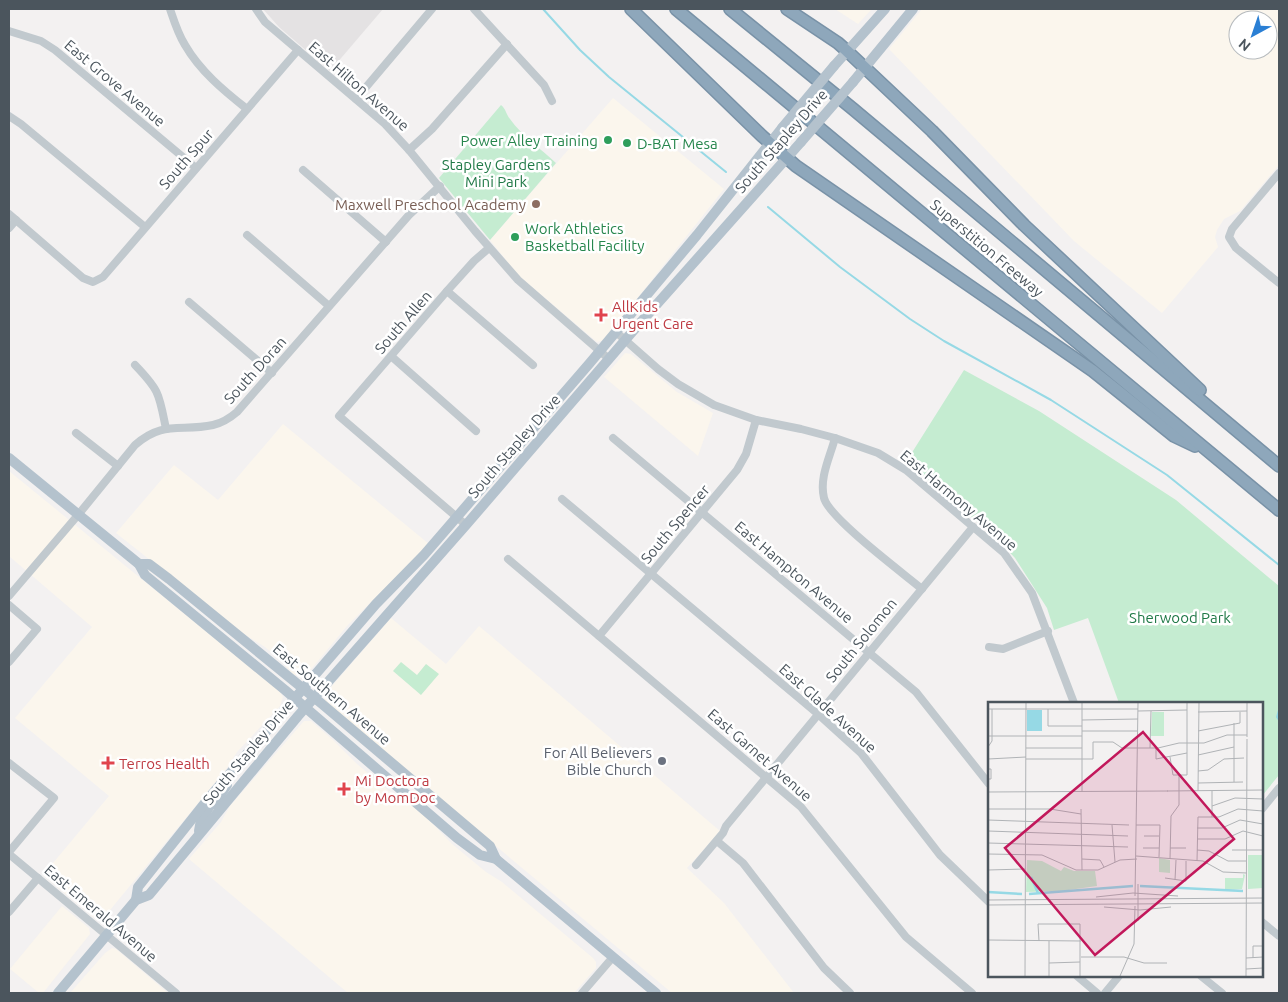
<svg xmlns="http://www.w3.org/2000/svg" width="1288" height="1002" font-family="Ubuntu,sans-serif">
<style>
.commercial{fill:#fbf6ed;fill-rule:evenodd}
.education{fill:#e4e2e3}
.green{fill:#c5ecd1}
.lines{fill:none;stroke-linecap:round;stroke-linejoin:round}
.stream{stroke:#96d9e5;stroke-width:2}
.highway-casing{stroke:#7992a7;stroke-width:14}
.minor{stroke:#c1c9ce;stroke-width:8}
.major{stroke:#b4c2cd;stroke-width:10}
.highway{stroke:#8ea7bb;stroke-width:11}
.major-bridge{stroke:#b4c2cd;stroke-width:10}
.leisure-dot{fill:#2e9e5b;stroke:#fff;stroke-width:2}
.education-dot{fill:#8d6e63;stroke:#fff;stroke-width:2}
.health-dot{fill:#e0444e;stroke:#fff;stroke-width:2}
.worship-dot{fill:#6b7280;stroke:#fff;stroke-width:2}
.labels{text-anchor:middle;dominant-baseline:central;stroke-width:5;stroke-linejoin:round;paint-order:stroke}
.street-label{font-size:15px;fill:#4b555d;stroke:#fff}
.leisure-label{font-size:15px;fill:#27864d;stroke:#fff;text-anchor:start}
.park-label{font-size:15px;fill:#207947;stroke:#fff}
.education-label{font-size:15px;fill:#785e54;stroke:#fff;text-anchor:end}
.health-label{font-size:15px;fill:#be3a42;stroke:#fff;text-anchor:start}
.worship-label{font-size:15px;fill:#5b616d;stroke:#fff;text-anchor:end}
.inset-river{fill:none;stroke:#96d9e5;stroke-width:2.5}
.inset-road{fill:none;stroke:#b0b3b6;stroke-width:1}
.view{fill:#c2185b;fill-opacity:0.15;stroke:#c2185b;stroke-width:2.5}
.inset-edge{fill:none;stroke:#4b555d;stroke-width:2.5}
</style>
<rect width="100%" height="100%" fill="#f3f1f1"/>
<g class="commercial">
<polygon points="835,9 872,9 858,24"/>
<path d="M922,9H1279V165L1240,211L1224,219L1217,230L1215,237L1218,247L1162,313L1074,241L889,49ZM1238,20H1268V50H1238Z"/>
<polygon points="613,98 724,189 604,340 597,342 518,275 490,240"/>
<polygon points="625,353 631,354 677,392 713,413 698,456 604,377"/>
<polygon points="283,424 429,544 347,626 308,673 300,677 293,674 279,659 265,647 241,632 116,533 174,465 218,500"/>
<polygon points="9,471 279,691 283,697 280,706 237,752 227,768 101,921 97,920 43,875 109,796 15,718 92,627 9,556"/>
<polygon points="391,618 446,664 479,626 720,831 687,868 724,903 794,993 672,993 328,706 325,702 324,696 326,693"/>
<polygon points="304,721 311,721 334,741 357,764 394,795 410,804 431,822 452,844 486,872 502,882 593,958 596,962 596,968 574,993 348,993 189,859 221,822 230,806"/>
<polygon points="62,906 89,928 90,934 43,993 39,993 10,969"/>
<polygon points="112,948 116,949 168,993 70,993 105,953"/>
</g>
<polygon class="education" points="263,9 383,9 330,71 279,27"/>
<g class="green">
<path d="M501,105C506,109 506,114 510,119C522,136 541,149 556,163L490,240L439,178Z"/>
<polygon points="964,370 1039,411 1176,500 1279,586 1279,775 1262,796 1262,703 1119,703 1088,618 1054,630 1047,608 1015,558 997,539 906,462"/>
<polygon points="401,662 417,675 426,664 439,674 421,695 393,671"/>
</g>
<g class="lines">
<g class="stream">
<polyline points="543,9 580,50 609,77 726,172"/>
<polyline points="768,207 840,267 910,319 944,341 1051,400 1167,475 1279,565"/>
<polyline points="1279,720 1277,717 1279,710"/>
</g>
<defs>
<g id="highway">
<polyline points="631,9 762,136 796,166 1093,371 1174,436 1195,446"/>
<polyline points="676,9 1279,510"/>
<polyline points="730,9 853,109 1279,466"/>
<polyline points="787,9 838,43 847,51 932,131 1024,225 1200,390"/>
</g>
</defs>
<use href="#highway" class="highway-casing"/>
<g class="minor">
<path d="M170,9C174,21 178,34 185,45C200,71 224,91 247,109"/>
<polyline points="256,9 265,22 385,124 409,150 475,231 518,280 609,359"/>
<polyline points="474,9 544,85 552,101"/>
<polyline points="9,31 41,41 55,50 196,168"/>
<polyline points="356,99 432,9"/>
<polyline points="9,116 21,124 145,227"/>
<polyline points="409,150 432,129 507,44"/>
<polyline points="303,170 386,242"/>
<polyline points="1279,173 1232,229 1229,237 1236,248 1279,283"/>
<polyline points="9,214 83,278 93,282 103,277 298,50"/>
<polyline points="9,228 16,220"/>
<polyline points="247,235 329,306"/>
<polyline points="447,291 533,365"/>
<polyline points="189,302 272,373"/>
<polyline points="616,332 658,369 678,384 714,405 756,420 801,429 835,438 878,453 906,470 1004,553 1032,593 1074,703"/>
<polyline points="391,356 476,431"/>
<path d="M135,365C160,391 159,394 166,429"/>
<polyline points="76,433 118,466"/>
<polyline points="613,438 916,692 989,784"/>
<path d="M835,438C830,457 819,478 824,498C829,518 903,573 922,589"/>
<polyline points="562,499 818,714 861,753 940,855 989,902"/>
<polyline points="466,525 339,416 447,291 474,261 489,248"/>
<polyline points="508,559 801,807 906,937 972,993"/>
<path d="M9,596L78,515L135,445C163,420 181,432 213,425C222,423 230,418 237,412L409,215L440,186"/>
<polyline points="9,605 37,629 9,662"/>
<polyline points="599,636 737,470 746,454 756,420"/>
<polyline points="989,647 1003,649 1048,631"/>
<polyline points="9,763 54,798 9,852"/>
<polyline points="1262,809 1279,788"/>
<polyline points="717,841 743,863 824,968 850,993"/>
<polyline points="9,854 176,993"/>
<polyline points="696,865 723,833 726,826 973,527"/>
<polyline points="9,912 38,878"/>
<polyline points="1262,922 1279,936"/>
<polyline points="1077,976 1097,993"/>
<polyline points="1201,976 1222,993"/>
<polyline points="582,993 613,957"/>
<polyline points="1105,993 1119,976"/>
</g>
<g class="major">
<polyline points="834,66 885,9"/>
<polyline points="853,82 913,9"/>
<polyline points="9,458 139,564 145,575 285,690 457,838 480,855 496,859 656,993"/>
<polyline points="139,564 149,564 169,579 322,704 490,846 496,859"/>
<polyline points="220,809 216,804 217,800 227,785"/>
<polyline points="199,831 201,820 211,804 211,802 208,799"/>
<polyline points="136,900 138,887 208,799 376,604 424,555 589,364 697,235 782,128"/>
<polyline points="58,993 136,900 149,895 298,716 466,525 633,331 801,142"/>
</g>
<use href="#highway" class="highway"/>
<g class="major-bridge">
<polyline points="782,128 834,66"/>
<polyline points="801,142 853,82"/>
</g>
</g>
<g class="leisure-dot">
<circle cx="608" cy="140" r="5"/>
<circle cx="627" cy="143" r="5"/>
<circle cx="515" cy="237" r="5"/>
</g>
<circle class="education-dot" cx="536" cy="204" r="5"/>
<g class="health-dot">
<path d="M598.5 307.5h5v5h5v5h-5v5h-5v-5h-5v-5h5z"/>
<path d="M105.5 755.5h5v5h5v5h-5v5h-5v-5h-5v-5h5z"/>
<path d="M341.5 781.5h5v5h5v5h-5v5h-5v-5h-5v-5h5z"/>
</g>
<circle class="worship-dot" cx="662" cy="761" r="5"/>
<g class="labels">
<g class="street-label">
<text transform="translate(115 83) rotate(40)">East Grove Avenue</text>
<text transform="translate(359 86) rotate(41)">East Hilton Avenue</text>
<text transform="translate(781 141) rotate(-49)">South Stapley Drive</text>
<text transform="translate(186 159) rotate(-49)">South Spur</text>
<text transform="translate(987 248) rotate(40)">Superstition Freeway</text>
<text transform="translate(403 322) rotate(-49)">South Allen</text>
<text transform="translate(255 370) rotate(-48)">South Doran</text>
<text transform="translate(514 446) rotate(-49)">South Stapley Drive</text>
<text transform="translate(959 500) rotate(40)">East Harmony Avenue</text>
<text transform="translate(675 524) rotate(-50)">South Spencer</text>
<text transform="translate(794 572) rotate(40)">East Hampton Avenue</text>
<text transform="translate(861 640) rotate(-51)">South Solomon</text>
<text transform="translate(332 694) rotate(40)">East Southern Avenue</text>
<text transform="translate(828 708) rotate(42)">East Glade Avenue</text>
<text transform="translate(248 752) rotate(-50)">South Stapley Drive</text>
<text transform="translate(760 755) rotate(41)">East Garnet Avenue</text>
<text transform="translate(101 913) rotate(40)">East Emerald Avenue</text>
</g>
<g class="leisure-label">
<text x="598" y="140" text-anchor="end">Power Alley Training</text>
<text x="637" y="143">D-BAT Mesa</text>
<text x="525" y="228">Work Athletics<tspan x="525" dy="17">Basketball Facility</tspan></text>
</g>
<g class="park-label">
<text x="496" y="164">Stapley Gardens<tspan x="496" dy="17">Mini Park</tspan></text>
<text x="1180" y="617">Sherwood Park</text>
</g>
<g class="education-label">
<text x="526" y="204">Maxwell Preschool Academy</text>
</g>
<g class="health-label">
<text x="612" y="306">AllKids<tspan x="612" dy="17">Urgent Care</tspan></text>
<text x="119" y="763">Terros Health</text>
<text x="355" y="780">Mi Doctora<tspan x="355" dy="17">by MomDoc</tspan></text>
</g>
<g class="worship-label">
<text x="652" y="752">For All Believers<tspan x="652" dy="17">Bible Church</tspan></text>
</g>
</g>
<g transform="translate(988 702)">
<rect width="275" height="275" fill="#f3f1f1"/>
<path d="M164,10H176V34H163ZM260,153H275V186L260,187ZM171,156L182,158V171L171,170ZM39,158L54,159L73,169L76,165L86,169H107L109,184L74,189L38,190ZM255,172L257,173L254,187L237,188V176H255Z" fill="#c5ecd1"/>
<path d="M39,8H54V29H39Z" fill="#96d9e5"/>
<path class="inset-river" d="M43,175L50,191M152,184L255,189M0,190L34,192M41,192L145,184"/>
<path class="inset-road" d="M0,7H150M60,7V24H94M150,9L199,8M210,10L259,9M94,18L150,17M94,29H150M210,29L252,21V10M0,34H94M259,35V1M0,45L4,39V7M38,46H94M162,46L163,9M168,46V57L199,51M210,53L246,45M182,55L185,73H199V1M0,57L38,55M38,57H105V40H125L134,46H170L191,41H216L239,33H259M0,67H3V77H0M210,69L220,68L236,57L256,56M246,80V21M210,81L255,80M179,89L275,88M210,89L211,1M0,90L180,89M94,90V1M224,104L247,96L275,97M0,107H62L93,112M93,107L94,168M224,115V89M0,118L141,123M124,123L127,160M148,123H172L171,155M209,126H234L252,118L275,122M0,129L140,134M156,134H171M209,137H237L255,129L275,134M0,141L140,145M155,146H171M182,146H198M209,148L221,149L240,159H259M244,148H275M0,152L54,153L88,168H110L132,158L149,157M148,154L215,159L235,170L259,171M94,157L112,158L116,165M182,157L183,114L191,103V73M209,159L210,115H231L250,107L275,109M0,168L37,167M177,176L198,179V159M187,178L188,158M147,194L150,1M108,195L145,191L190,194M0,198L275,196M0,203L275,201M116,205L152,208L183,205M150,219V182M0,238L93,239M51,239L50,222H92V274M93,255H136L156,261H179M258,256L275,255M265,256V244H275M61,261L92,260M258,267L275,266M37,274L38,1M61,274V239M132,274L146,242L147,204M258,274L259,37"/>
<path class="view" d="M155,30L246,137L107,253L17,146Z"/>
<rect width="275" height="275" class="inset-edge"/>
</g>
<rect width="1288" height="1002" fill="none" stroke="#4b555d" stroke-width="20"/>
<g transform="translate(1253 35) rotate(220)"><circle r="24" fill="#ffffff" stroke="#b7bbbe"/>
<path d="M0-4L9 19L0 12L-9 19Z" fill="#2a7fd4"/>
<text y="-8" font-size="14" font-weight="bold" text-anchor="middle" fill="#4b555d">N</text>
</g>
</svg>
